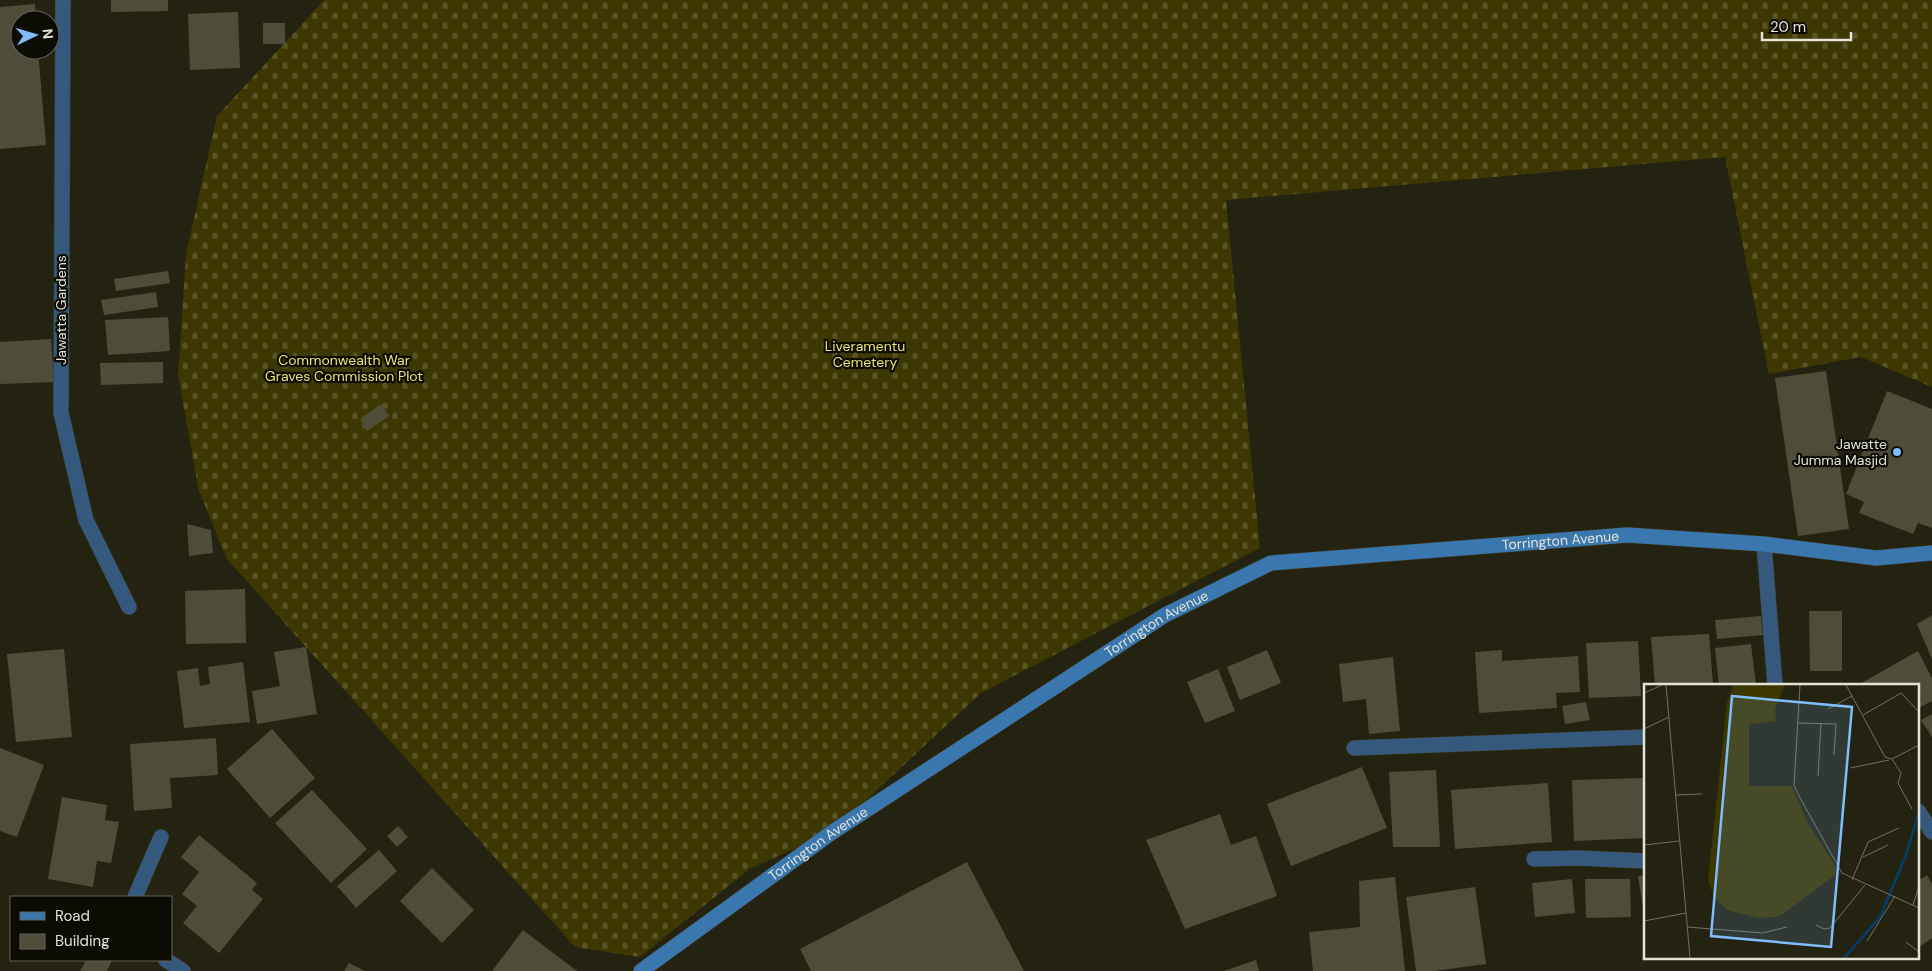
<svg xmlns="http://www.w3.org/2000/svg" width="1932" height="971" font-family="'DM Sans',sans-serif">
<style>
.cemetery{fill:url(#cemetery-stones)}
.building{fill:#4f4d3a}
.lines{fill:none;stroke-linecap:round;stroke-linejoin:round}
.street-casing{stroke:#3f3e2e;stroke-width:16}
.secondary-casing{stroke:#3f3e2e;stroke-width:16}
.street{stroke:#35597c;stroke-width:15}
.secondary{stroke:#3b77af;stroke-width:15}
.poi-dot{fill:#80bdfa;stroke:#0c0c05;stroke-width:2}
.labels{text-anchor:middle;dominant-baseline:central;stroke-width:4.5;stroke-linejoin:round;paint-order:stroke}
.street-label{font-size:14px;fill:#e4e3d8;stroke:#0c0c05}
.park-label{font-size:14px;fill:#ede277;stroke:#0c0c05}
.poi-label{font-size:14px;fill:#e4e3d8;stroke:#0c0c05;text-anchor:end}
.inset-river{fill:none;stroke:#003e6e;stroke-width:2.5}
.inset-road{fill:none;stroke:#717061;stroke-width:1}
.view{fill:#80bdfa;fill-opacity:0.15;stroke:#80bdfa;stroke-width:2.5}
.inset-edge{fill:none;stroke:#e4e3d8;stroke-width:2.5}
</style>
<defs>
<pattern id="cemetery-stones" width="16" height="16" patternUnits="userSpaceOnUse" patternTransform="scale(1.25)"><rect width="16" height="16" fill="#3d3702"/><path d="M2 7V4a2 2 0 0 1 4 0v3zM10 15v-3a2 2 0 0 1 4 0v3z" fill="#595426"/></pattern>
</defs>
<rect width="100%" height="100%" fill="#242312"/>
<polygon class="cemetery" points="324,0 1932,0 1932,387 1861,357 1769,374 1725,157 1226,200 1260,548 981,693 831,833 751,868 640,957 575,947 227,559 199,491 178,375 186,254 217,116"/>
<g class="building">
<polygon points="111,0 168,0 168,11 111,12"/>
<polygon points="35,4 36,20 20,20 20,50 38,50 46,145 0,149 0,7"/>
<polygon points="238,12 240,68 190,70 188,14"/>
<rect x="263" y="23" width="22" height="21"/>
<polygon points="168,271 170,283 116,291 114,279"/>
<polygon points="156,292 158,307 104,315 101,300"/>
<polygon points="168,317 170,351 108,355 105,320"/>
<polygon points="51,339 54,382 0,384 0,342"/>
<polygon points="163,362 163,383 101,385 100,363"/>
<polygon points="1826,371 1849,529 1798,536 1775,378"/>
<polygon points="1887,391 1932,409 1932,528 1918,523 1913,534 1859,513 1864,502 1846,494"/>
<polygon points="381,404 389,416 367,431 360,419"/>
<polygon points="187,524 211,530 213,553 189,556"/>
<polygon points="245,589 246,643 186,644 185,591"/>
<polygon points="1809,611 1842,611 1842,671 1810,671"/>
<polygon points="1932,615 1932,659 1917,624"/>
<polygon points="1761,616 1763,635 1717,639 1715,620"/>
<polygon points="1709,634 1713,685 1655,685 1651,637"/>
<polygon points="1638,641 1641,696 1589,698 1586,643"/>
<polygon points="1751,644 1756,685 1719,685 1715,648"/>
<polygon points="306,647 317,714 257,724 252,691 280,686 274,652"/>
<polygon points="64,649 72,737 16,742 7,654"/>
<polygon points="1267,650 1281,683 1240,700 1227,667"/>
<polygon points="1502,650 1502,661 1578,656 1580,692 1556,693 1557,708 1479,713 1475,652"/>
<polygon points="1918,651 1932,678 1932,701 1918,708 1918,685 1858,685"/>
<polygon points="1393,657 1400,731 1369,734 1366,699 1343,702 1339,664"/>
<polygon points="243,662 250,722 184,728 177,671 198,668 200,686 210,684 208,667"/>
<polygon points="1218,669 1235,711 1205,723 1187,682"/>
<polygon points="1586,702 1590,720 1565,724 1562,706"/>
<polygon points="1932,714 1932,737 1921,720"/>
<polygon points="272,729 315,778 270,818 227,769"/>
<polygon points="216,738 218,775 170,778 172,808 134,811 130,744"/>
<polygon points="0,748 44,765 17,837 0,831"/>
<polygon points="1362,767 1387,828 1291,866 1267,804"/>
<polygon points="1436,770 1440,847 1393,847 1389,772"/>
<polygon points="1643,778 1645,838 1574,841 1572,780"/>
<polygon points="1548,783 1552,842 1455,849 1451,790"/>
<polygon points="312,790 367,849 331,883 275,823"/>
<polygon points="62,797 107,805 105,820 119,822 111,863 97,861 93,887 48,879"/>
<polygon points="1220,814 1231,845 1256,836 1277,896 1185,929 1146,840"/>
<polygon points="398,826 408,837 397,847 387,836"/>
<polygon points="199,835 257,883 252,890 263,899 219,953 183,923 197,906 182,894 199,872 181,857"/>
<polygon points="379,850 397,871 356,908 337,886"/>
<polygon points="967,862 1024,971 811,971 800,949"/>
<polygon points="432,868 474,910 442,943 400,901"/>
<polygon points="1646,875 1646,920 1645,920 1638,876"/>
<polygon points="1927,875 1932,884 1932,938 1921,946 1918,942 1918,881"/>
<polygon points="1395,877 1405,971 1313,971 1309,932 1360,927 1359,881"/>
<polygon points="1572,879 1575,913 1535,917 1532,883"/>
<polygon points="1585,879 1630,879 1631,917 1586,918"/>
<polygon points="1475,887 1486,964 1434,971 1416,971 1406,897"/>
<polygon points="523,930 577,971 492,971"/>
<polygon points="86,960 112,960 107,971 80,971"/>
<polygon points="1256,960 1259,971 1224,971"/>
<polygon points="349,963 365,971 344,971"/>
</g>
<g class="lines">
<defs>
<g id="street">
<polyline points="63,0 61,413 86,520 129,607"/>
<polyline points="1764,544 1775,685"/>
<polyline points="1354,748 1646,737"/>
<polyline points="1918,811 1932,832"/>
<polyline points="1534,859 1578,858 1646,861"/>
<polyline points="135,897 161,837"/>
<polyline points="166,960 183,971"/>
</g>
<g id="secondary">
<path id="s1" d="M641,971L831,833L1165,615L1271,563L1627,535L1764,544L1876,558L1932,553"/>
</g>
</defs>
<use href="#street" class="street-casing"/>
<use href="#secondary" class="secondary-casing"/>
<use href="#street" class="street"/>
<use href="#secondary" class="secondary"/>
</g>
<circle class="poi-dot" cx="1897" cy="452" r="5"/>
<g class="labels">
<g class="street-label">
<text transform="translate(61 310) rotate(-90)">Jawatta Gardens</text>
<text stroke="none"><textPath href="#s1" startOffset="1042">Torrington Avenue</textPath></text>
<text stroke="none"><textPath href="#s1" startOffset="622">Torrington Avenue</textPath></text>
<text stroke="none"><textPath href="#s1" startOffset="218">Torrington Avenue</textPath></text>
</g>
<g class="park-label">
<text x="865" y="346">Liveramentu<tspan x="865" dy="16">Cemetery</tspan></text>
<text x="344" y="360">Commonwealth War<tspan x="344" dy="16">Graves Commission Plot</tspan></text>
</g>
<g class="poi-label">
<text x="1887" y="444">Jawatte<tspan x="1887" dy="16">Jumma Masjid</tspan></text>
</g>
</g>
<g transform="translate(1644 684)">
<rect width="275" height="275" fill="#242312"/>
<path d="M89,1H141L131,25L132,37L105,40V102H148L163,138L192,183L191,191L139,230L130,233L115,234L83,226L69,211L64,195L83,19Z" fill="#3d3702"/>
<path class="inset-river" d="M200,274L236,233L262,171L275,128"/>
<path class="inset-road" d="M22,1L46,274M156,1L150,101L156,114L198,189L275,224M202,1L241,73L248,75L275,61M0,9L18,1M184,25L208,12M219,31L257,9L275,28M153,39L192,40L190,71M0,45L25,33M248,75L257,89L254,99L268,125M206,84L245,76M174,92L177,39M31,111L58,110M0,161L35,157M219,173L244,161M208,196L224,158L255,144M269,221L275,202M0,237L42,229M172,241L180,245L186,244L221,201M43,243L119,249L143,243M223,257L251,212M262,258L275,268"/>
<path class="view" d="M88,12L208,23L187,263L67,252Z"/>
<rect width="275" height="275" class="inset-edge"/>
</g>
<rect x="10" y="896" width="162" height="65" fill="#0c0c05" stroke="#626259"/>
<rect x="20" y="912" width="25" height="8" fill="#3b77af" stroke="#626259"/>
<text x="55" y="921" font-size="15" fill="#e4e3d8">Road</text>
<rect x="20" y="934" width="25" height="15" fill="#4f4d3a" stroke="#626259"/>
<text x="55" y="946" font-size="15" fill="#e4e3d8">Building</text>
<g transform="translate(35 35) rotate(85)"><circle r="24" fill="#0c0c05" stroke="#626259"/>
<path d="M0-4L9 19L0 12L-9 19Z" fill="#80bdfa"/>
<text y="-8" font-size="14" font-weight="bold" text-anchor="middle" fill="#e4e3d8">N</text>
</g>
<path d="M1762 32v8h89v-8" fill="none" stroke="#e4e3d8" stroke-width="2.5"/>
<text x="1770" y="32" font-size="15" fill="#e4e3d8" stroke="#0c0c05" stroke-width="4" paint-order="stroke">20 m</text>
</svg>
